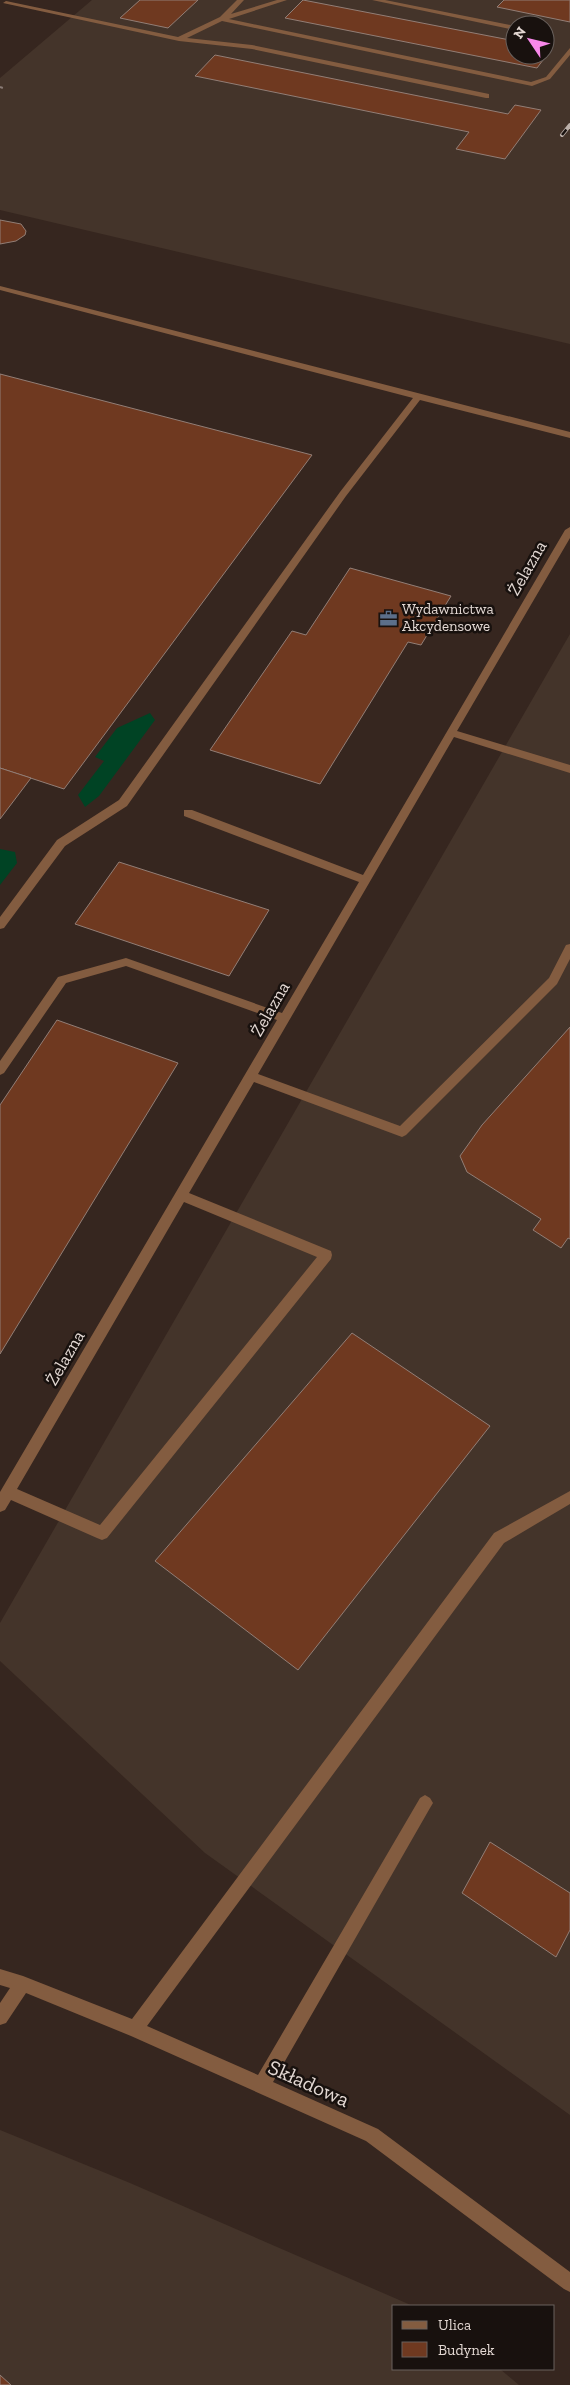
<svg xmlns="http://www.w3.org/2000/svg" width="570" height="2385" font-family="'Zilla Slab',serif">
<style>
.industrial{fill:#44342a;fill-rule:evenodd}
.green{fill:#004324}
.building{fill:#6f3920;stroke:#927e76}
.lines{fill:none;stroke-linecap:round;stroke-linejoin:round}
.path{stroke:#897b75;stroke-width:2;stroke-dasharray:3 1;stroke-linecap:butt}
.minor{fill:#835c40;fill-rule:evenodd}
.rail-casing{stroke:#bdb1ab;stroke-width:4}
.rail{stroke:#18110e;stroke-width:2.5;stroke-dasharray:7;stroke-linecap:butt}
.labels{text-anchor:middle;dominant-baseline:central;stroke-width:5;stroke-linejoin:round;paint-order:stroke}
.far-poi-label{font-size:15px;fill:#e3d8d3;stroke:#18110e;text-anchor:start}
.street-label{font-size:18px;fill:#e3d8d3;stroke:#18110e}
.near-street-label{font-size:21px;fill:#e3d8d3;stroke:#18110e}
</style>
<rect width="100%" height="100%" fill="#36261f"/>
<g class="industrial">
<path d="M92,0H570V344L0,210V78ZM515,25H545V55H515Z"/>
<polygon points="570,634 570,2115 205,1853 0,1661 0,1623"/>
<polygon points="0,2130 130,2183 413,2306 394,2306 394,2369 500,2369 519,2385 0,2385"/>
</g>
<g class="green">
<polygon points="150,713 155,720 99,796 85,807 78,795 104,761 95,757 117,728"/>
<polygon points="0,849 15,852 17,863 0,885"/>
</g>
<g class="building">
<polygon points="140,0 198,0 168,28 120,18"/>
<polygon points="303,0 515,41 515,55 545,55 545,47 552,48 537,68 285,18"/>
<polygon points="504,0 570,0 570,22 497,7"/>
<polygon points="215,55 508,114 515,105 541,110 505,159 456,149 469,132 195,76"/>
<polygon points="0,220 21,224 26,231 25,235 16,241 0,244"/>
<polygon points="0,374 312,455 64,789 0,768"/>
<polygon points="350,568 451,596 421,645 408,642 320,784 210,750 292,631 306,635"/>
<polygon points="0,768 31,778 0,819"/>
<polygon points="119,862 269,910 229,976 75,924"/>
<polygon points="57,1020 178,1063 0,1354 0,1105"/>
<polygon points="570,1027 570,1239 568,1238 561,1248 533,1230 541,1219 467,1172 460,1156 482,1125"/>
<polygon points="352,1333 490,1426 298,1670 155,1561"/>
<polygon points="490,1842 570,1893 570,1930 556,1957 462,1893"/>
<polygon points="0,2375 11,2385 0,2385"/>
</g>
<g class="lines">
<polyline class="path" points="0,87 3,88"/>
<g class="minor">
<polygon points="237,0 244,0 231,14 277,0 287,0 229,19 531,82 546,77 570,48 570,55 550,79 532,86 222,21 187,38 252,45 489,94 489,98 486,98 252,49 179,41 3,3 6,1 178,37 220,17"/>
<polygon points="372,0 385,0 515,26 515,30"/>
<polygon points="0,286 570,432 570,438 420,400 346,496 127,806 65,846 4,928 0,929 0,917 57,840 119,800 340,492 413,398 0,290"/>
<path d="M570,527V538L457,731L570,765V773L454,737L258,1074L400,1126L549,978L566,945L570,944V959L557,984L406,1135L402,1137L254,1082L189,1193L331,1251L332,1255L331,1259L107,1538L102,1540L97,1538L11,1500L5,1510L0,1512V1492L277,1020L126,966L66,983L4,1073L0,1075V1061L58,977L126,958L282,1013L359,882L184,816V810H192L363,875L565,530ZM184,1202L317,1257L100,1525L17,1489Z"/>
<polygon points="570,1491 570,1504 504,1543 147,2026 258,2075 420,1798 425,1795 430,1798 433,1803 430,1808 273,2082 378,2129 570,2272 570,2292 564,2289 366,2141 131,2036 26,1993 6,2023 0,2025 0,2003 10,1988 0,1985 0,1969 23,1976 132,2019 494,1533"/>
</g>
<defs>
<polyline id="rail" points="562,135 570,125"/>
</defs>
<use href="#rail" class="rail-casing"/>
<use href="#rail" class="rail"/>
</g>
<defs>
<symbol id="office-bare" viewBox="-9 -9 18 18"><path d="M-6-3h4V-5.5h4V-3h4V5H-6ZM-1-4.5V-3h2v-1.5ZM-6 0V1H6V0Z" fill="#5c6f8a" stroke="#18110e" stroke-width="2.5" paint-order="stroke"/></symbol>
</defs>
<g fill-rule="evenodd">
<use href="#office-bare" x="376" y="606" width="25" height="25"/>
</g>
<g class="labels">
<g class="far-poi-label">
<text x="402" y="609">Wydawnictwa<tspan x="402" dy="17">Akcydensowe</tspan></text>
</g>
<g class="street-label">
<text transform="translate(527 568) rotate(-60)">Żelazna</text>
<text transform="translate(270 1009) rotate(-60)">Żelazna</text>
<text transform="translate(65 1358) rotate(-60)">Żelazna</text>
</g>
<g class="near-street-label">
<text transform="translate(309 2083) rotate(24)">Składowa</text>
</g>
</g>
<rect x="392" y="2305" width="162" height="65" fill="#18110e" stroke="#69615d"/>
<rect x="402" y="2321" width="25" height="8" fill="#835c40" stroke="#69615d"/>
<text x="438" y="2330" font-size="15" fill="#e3d8d3">Ulica</text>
<rect x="402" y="2342" width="25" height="15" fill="#6f3920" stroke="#69615d"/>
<text x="438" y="2355" font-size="15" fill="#e3d8d3">Budynek</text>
<g transform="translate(530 40) rotate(305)"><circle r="24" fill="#18110e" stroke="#69615d"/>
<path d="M0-4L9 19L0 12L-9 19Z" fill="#f888ea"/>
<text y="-8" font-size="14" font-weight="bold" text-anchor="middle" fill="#e3d8d3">N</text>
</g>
</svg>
